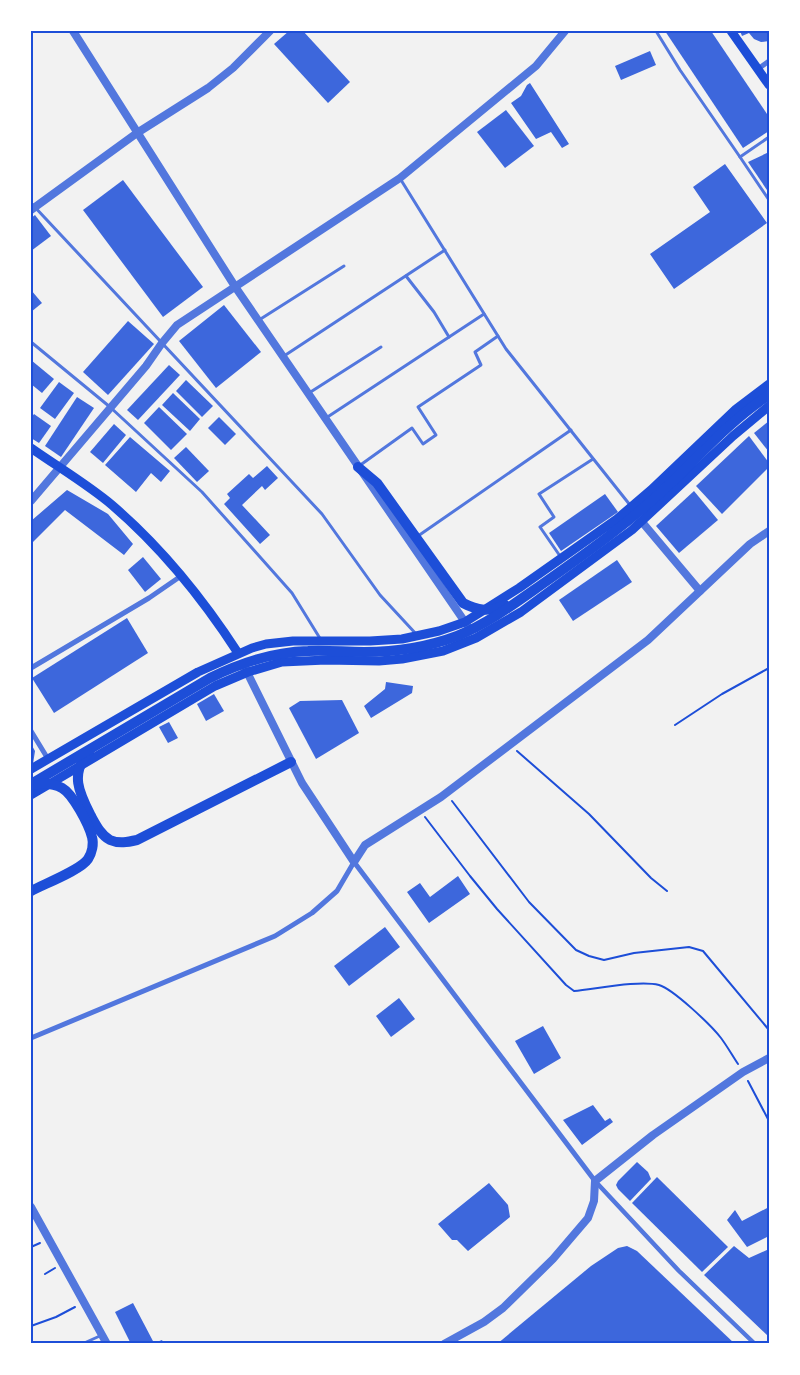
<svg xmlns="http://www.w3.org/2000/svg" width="800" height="1375" font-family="Poppins,sans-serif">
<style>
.building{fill:#3d67dc}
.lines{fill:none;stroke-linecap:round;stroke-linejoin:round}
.path{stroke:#1d4ed8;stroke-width:2}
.service{stroke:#5277de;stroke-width:3}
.pedestrian{stroke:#5277de;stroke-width:4.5}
.minor{stroke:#5277de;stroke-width:5}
.tertiary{stroke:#5277de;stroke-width:8}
.secondary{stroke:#1d4ed8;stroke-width:9}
.primary{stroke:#1d4ed8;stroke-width:10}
.neatline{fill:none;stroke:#1d4ed8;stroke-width:2}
</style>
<rect width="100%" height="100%" fill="#f2f2f2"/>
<g class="building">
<polygon points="289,31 303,31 350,82 328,103 274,44"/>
<polygon points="665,31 711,31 769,117 769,131 743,148"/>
<polygon points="740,31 769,31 769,41 761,42 754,39 749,33 742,36"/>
<polygon points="650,51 656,65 621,80 615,66"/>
<polygon points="530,83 569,144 562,148 551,132 536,139 511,103 521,96 527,85"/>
<polygon points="506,110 534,146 505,168 477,132"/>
<polygon points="769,152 769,193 748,162"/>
<polygon points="725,164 767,223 674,289 650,254 710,212 693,187"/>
<polygon points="123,180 203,287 163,317 83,210"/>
<polygon points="35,215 51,236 31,251 31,218"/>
<polygon points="31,290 42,303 31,312"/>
<polygon points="224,305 261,352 216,388 179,341"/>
<polygon points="128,321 154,344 108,395 83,372"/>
<polygon points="31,360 54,379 42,393 31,384"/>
<polygon points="169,365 180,375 138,420 127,410"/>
<polygon points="186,380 213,406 202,417 176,391"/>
<polygon points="59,382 74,393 55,419 40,408"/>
<polygon points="173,393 200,419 190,431 162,405"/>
<polygon points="77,397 94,408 61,457 45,446"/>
<polygon points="159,407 187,434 171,450 144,423"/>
<polygon points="34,414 51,426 39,443 31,438 31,418"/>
<polygon points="219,417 236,434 225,445 208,428"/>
<polygon points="769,421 769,452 754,433"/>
<polygon points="114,424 126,435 103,463 90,452"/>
<polygon points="749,436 769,463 769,467 722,514 696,486"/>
<polygon points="130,437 170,471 161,482 151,473 136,492 105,465"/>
<polygon points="186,447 209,471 197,482 174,458"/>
<polygon points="267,466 278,478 265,490 262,486 242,505 270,535 260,544 224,504 230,498 227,494 249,474 253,478"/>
<polygon points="67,490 108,514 133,544 124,555 65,510 31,544 31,521"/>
<polygon points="694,491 718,520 679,553 656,526"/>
<polygon points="605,494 618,512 561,551 549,533"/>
<polygon points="143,557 161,579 145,592 128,570"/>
<polygon points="617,560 632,582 573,621 559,600"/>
<polygon points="127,618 148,653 54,713 32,678"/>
<polygon points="386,682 413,686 412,693 371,718 364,706 385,689"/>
<polygon points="214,694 224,711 206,721 197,704"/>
<polygon points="342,700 359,733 316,759 289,708 300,701"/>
<polygon points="169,722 178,738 168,743 159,727"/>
<polygon points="31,744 35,751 33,764 31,765"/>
<polygon points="458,876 470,894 429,923 407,892 420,883 430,897"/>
<polygon points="385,927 400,947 349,986 334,966"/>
<polygon points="399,998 415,1019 391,1037 376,1016"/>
<polygon points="543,1026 561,1058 534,1074 515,1041"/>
<polygon points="593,1105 605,1121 610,1118 613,1122 582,1145 563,1120"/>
<polygon points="637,1162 648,1172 651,1179 630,1201 618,1189 616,1185 618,1181"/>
<polygon points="657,1177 728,1247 702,1272 632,1203"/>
<polygon points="489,1183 508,1205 510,1217 468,1251 457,1240 452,1240 438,1224"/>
<polygon points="769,1207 769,1236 747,1247 727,1220 735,1210 742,1221"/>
<polygon points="627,1246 637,1251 735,1344 497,1344 591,1266 618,1248"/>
<polygon points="734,1246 749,1258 769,1249 768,1336 704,1275"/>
<polygon points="133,1303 154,1343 162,1340 164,1344 131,1344 115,1312"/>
</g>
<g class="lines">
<g class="path">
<polyline points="675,725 722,694 769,668"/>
<polyline points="517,751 589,814 651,878 667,891"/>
<polyline points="452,801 529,902 576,950 589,956 604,960 634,953 689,947 703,951 769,1030"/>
<path d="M425,817L470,876L497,909L566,985L574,991C596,989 639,980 659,985C673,989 711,1025 721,1038C727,1046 732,1055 738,1064"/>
<polyline points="748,1081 769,1121"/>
<polyline points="31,1247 40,1243"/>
<polyline points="45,1274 55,1268"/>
<polyline points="31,1326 56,1317 75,1307"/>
</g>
<g class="service">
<polyline points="656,31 680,70 740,157"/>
<polyline points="769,137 740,157 769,200"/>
<polyline points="401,180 506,349 630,505"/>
<polyline points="31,203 322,514 380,595 417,635"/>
<polyline points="406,276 434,312 449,337"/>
<polyline points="259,320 344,266"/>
<polyline points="31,342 110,407 202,492 292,593 321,640"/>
<polyline points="284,356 445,250"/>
<polyline points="309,393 381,347"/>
<polyline points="326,418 484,314"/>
<polyline points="359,466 412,428 423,444 436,435 418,407 481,365 475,352 498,336"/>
<polyline points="418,536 571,430"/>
<polyline points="560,556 540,527 554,517 539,494 593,459"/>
<polyline points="82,1344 102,1335"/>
</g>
<polyline class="pedestrian" points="595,1181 679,1271 755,1344"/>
<g class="minor">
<polyline points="758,69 769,61"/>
<polyline points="31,668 149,598 181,576"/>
<polyline points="31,731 48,759"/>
<polyline points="31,1038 275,936 312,913 337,891 354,862 595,1181"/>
</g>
<g class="tertiary">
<polyline points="73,31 236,288 467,625"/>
<polyline points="31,210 137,133 208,88 233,68 270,31"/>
<polyline points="31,501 146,366 162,343 177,325 400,178 536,66 565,31"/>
<polyline points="642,522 700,591"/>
<polyline points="245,668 302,783 354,862 365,845 441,797 648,640 750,544 769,531"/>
<polyline points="31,1207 107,1344"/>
<polyline points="444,1344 484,1322 503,1308 553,1259 588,1218 594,1201 595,1181 653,1135 743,1072 769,1058"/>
</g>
<g class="secondary">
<polyline points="731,31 769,85"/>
<path d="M31,448C58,467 87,484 112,505C161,547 203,599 238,653"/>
<polyline points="31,769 198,672 252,648 266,644 293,641 370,641 402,639 439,631 465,622 519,588 617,519 651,490 736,409 769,384"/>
<polyline points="31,795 215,686 248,672 282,662 326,660 379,661 402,659 443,651 476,638 521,612 632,530 733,436 769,406"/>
</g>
<g class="primary">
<path d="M358,467L377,483L463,603C478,611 490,612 505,605"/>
<path d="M89,752C69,774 80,794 91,816C96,825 101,835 110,840C119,844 128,842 137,840L291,762"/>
<path d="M31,784L210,678C240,663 274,652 308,651C327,650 345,652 364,652C395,652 428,647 457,636C487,624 514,604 541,585C588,552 629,523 671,483C702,453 732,419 769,395"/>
<path d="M31,891C44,884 81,870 88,859C92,853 94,844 92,837C89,825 73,794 62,788C53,783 42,783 32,785"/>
</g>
</g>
<rect width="800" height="1375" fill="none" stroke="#ffffff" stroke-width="65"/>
<rect x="32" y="32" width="736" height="1310" class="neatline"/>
</svg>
